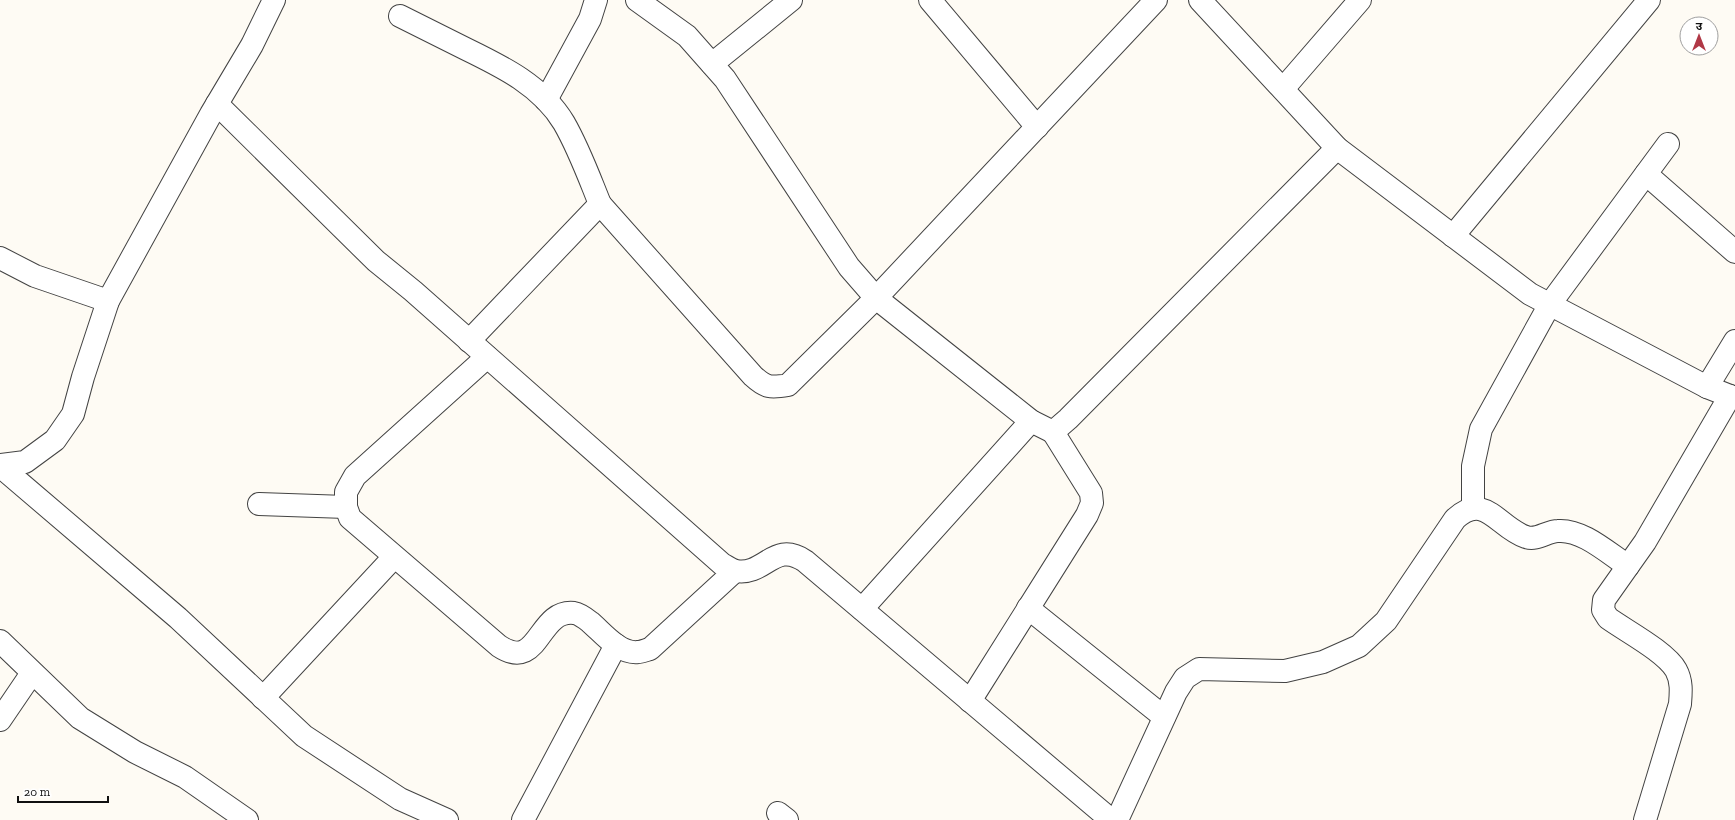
<svg xmlns="http://www.w3.org/2000/svg" width="1735" height="820" font-family="'Zilla Slab','Noto Sans Devanagari',serif">
<style>
.lines{fill:none;stroke-linecap:round;stroke-linejoin:round}
.minor-casing{stroke:#434343;stroke-width:24}
.tertiary-casing{stroke:#434343;stroke-width:24}
.minor{stroke:#fff;stroke-width:22}
.tertiary{stroke:#fff;stroke-width:22}
</style>
<rect width="100%" height="100%" fill="#fefbf4"/>
<g class="lines">
<defs>
<g id="minor">
<polyline points="637,0 687,36 725,79 849,267 876,298 1031,421 1053,432 1068,419 1337,148"/>
<polyline points="930,0 1037,127"/>
<path d="M400,16C422,27 444,38 466,49C503,67 542,86 564,123C579,149 589,177 600,204"/>
<polyline points="712,64 791,0"/>
<polyline points="1283,89 1360,0"/>
<polyline points="546,100 590,19 596,0"/>
<path d="M217,104L376,261L413,291L722,564C726,566 731,570 736,571C765,576 774,540 805,561L1111,820"/>
<polyline points="1646,174 1735,252"/>
<polyline points="1453,236 1649,0"/>
<polyline points="0,258 35,276 108,301"/>
<path d="M469,341L600,204L753,376C766,388 771,388 788,385L876,298L1156,0"/>
<path d="M487,357L355,476L346,492V507L350,518L499,646C540,673 537,609 574,613C580,614 585,618 590,622C603,633 619,654 638,652C642,652 646,650 650,649L735,571"/>
<polyline points="1707,387 1735,341"/>
<polyline points="0,466 178,618 304,736 400,799 447,820"/>
<polyline points="259,504 346,507"/>
<polyline points="1473,508 1473,466 1481,429 1550,304 1668,144"/>
<path d="M1628,566L1604,600L1603,610L1608,618C1626,631 1666,652 1676,670C1682,681 1681,692 1680,704L1645,820"/>
<polyline points="1028,608 1164,717"/>
<polyline points="862,609 1031,421"/>
<polyline points="0,641 80,718 135,752 185,777 247,820"/>
<polyline points="263,698 394,557"/>
<polyline points="970,701 1087,515 1092,503 1091,493 1053,432"/>
<polyline points="0,720 32,673"/>
<polyline points="778,813 787,820"/>
<polyline points="523,820 616,645"/>
<path d="M1117,820L1176,692L1185,678L1199,669L1285,671L1323,662L1359,646L1386,621L1455,519C1485,491 1498,528 1526,537C1537,541 1547,531 1558,531C1582,529 1608,553 1628,566L1645,542L1730,396"/>
</g>
<g id="tertiary">
<polyline points="1200,0 1337,148 1530,294 1707,387 1735,398"/>
<polyline points="0,465 25,462 55,440 73,414 83,377 108,301 211,114 252,45 274,0"/>
</g>
</defs>
<use href="#minor" class="minor-casing"/>
<use href="#tertiary" class="tertiary-casing"/>
<use href="#minor" class="minor"/>
<use href="#tertiary" class="tertiary"/>
</g>
<g transform="translate(1699 36)"><circle r="19" fill="#ffffff" stroke="#9f9f9f"/>
<path d="M0-3L7 15L0 10L-7 15Z" fill="#b03846"/>
<text y="-6" font-size="11" font-weight="bold" text-anchor="middle" fill="#101010">उ</text>
</g>
<path d="M18 796v6h90v-6" fill="none" stroke="#101010" stroke-width="2"/>
<text x="24" y="796" font-size="12" fill="#101010" stroke="#ffffff" stroke-width="3" paint-order="stroke">20 m</text>
</svg>
